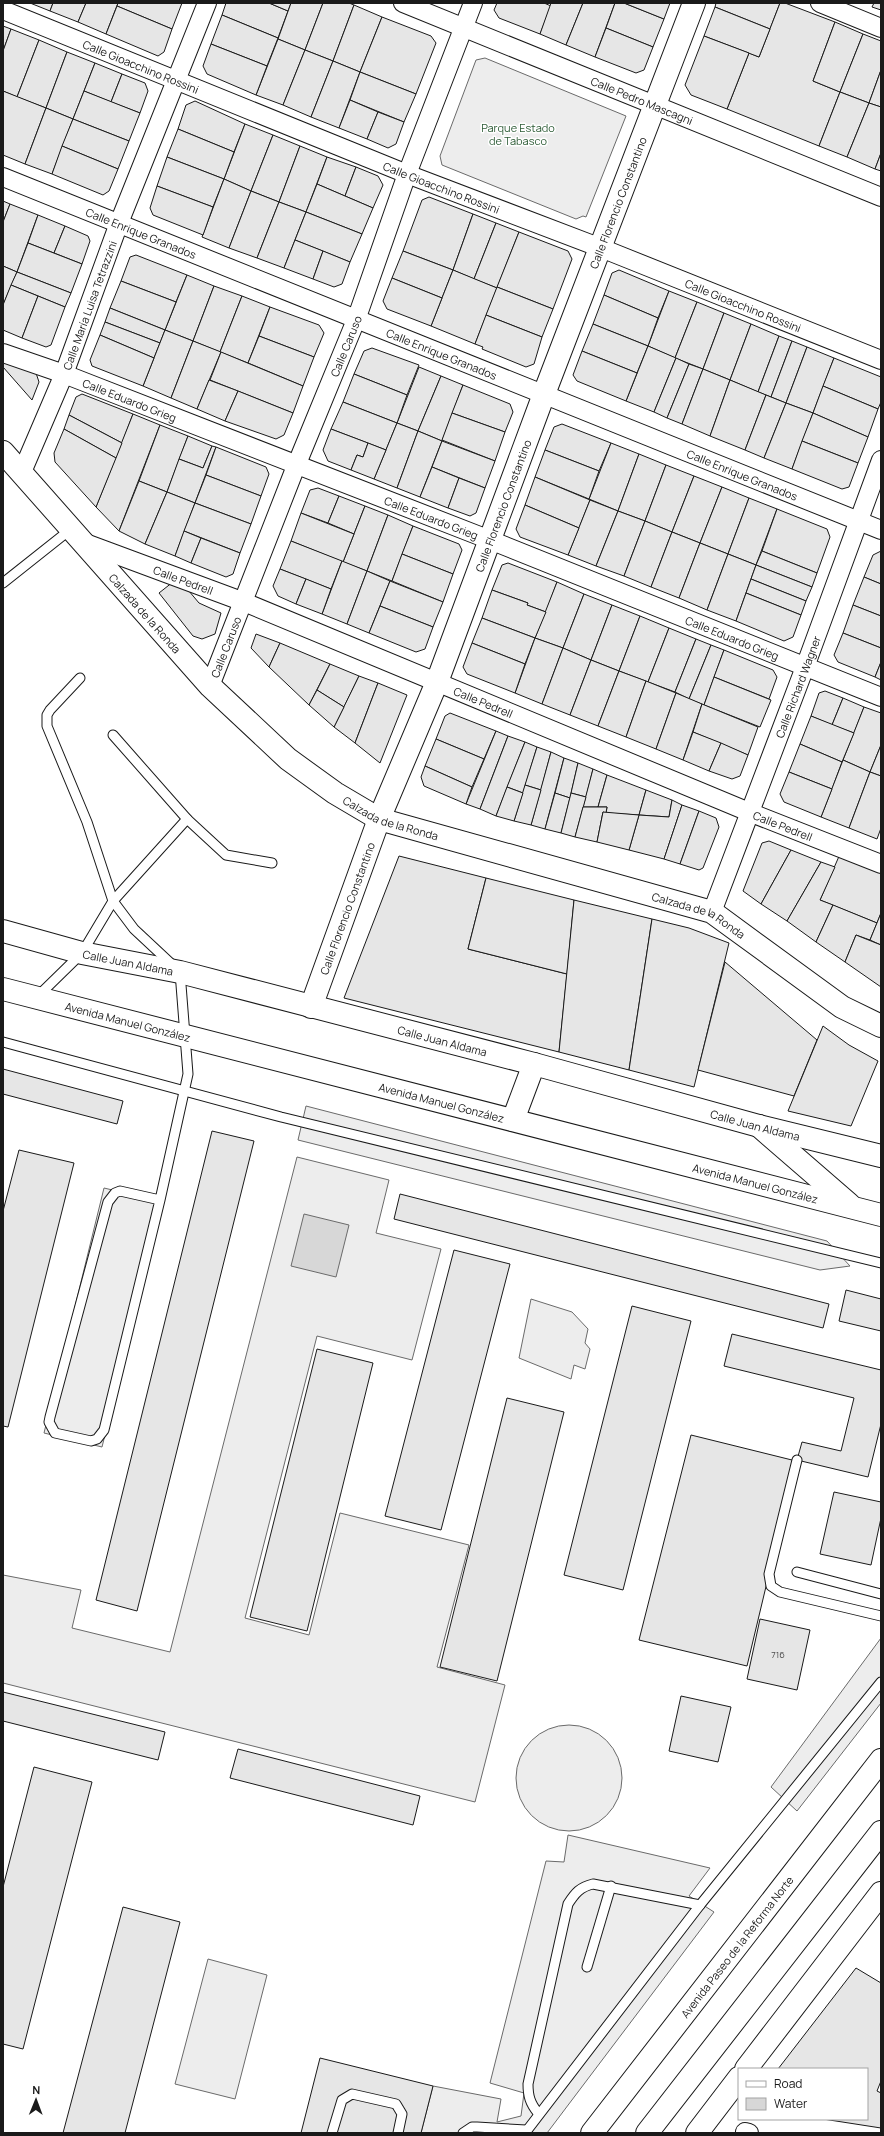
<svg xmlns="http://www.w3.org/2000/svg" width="884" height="2136" font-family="Manrope,sans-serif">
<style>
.built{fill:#ededed;stroke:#6a6a6a}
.water{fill:#d7d7d7;stroke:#6a6a6a}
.building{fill:#e6e6e6;stroke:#1a1a1a}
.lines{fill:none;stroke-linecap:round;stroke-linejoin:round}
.service-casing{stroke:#1a1a1a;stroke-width:11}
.minor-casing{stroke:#1a1a1a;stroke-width:20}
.tertiary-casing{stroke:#1a1a1a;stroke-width:24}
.secondary-casing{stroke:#1a1a1a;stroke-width:24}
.service{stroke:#fff;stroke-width:9}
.minor{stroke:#fff;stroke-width:18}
.tertiary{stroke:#fff;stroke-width:22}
.secondary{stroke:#fff;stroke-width:22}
.labels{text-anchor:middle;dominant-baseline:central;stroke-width:3;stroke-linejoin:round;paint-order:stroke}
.number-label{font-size:9px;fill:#4d4d4d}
.street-label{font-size:11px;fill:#1a1a1a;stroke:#fff}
.park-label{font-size:11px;fill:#2b5a34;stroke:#fff}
</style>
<rect width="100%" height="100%" fill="#fff"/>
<g class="built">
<polygon points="485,58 626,116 586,217 583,216 576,219 442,165 440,156 476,60"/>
<polygon points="306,1106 827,1241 850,1266 820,1270 298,1140"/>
<polygon points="297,1157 389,1180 376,1233 441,1249 412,1360 317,1336 245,1618 309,1635 340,1513 469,1545 437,1667 505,1685 475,1802 3,1683 3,1575 81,1590 72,1628 170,1652"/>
<polygon points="104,1188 163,1202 102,1447 44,1433"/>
<polygon points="531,1299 572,1312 588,1329 585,1343 590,1349 585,1369 574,1365 571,1379 519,1358"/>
<polygon points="881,1638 881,1703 797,1811 771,1787"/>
<circle cx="569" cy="1778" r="53"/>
<polygon points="568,1835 710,1868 689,1896 714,1912 547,2133 421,2133 433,2086 501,2099 497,2122 521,2116 524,2093 490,2083 546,1861 564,1862"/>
<polygon points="208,1959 267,1975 235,2099 175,2084"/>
</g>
<polygon class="water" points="304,1214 349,1225 336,1277 291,1266"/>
<g class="building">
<polygon points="30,3 53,3 50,11"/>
<polygon points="53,3 86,3 78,22 50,11"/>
<polygon points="86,3 118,3 106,34 78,22"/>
<polygon points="118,3 182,3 172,29 117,6"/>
<polygon points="226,3 269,3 288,11 278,38 222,15"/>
<polygon points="269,3 291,3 288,11"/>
<polygon points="291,3 323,3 305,50 278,39"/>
<polygon points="323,3 349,3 354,5 333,61 305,50"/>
<polygon points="497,3 544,3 551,6 540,34 499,18 494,10"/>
<polygon points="551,3 583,3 566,45 540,34"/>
<polygon points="583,3 615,3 595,57 566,45"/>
<polygon points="615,3 624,3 664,19 653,47 606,28"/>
<polygon points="624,3 670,3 664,19"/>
<polygon points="716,3 780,3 770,29 715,7"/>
<polygon points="780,3 785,3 835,22 813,81 840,92 819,146 727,109 749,53 759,57"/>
<polygon points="874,3 881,3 881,10 872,7"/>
<polygon points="354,5 382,17 360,72 333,61"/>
<polygon points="117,6 172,29 164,52 158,56 106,34"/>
<polygon points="715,7 770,29 759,57 704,36"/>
<polygon points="222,15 278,38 267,66 211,44"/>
<polygon points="382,17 431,36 436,43 416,94 360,72"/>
<polygon points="835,22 863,34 840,92 813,81"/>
<polygon points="3,26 11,29 3,51"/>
<polygon points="606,28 653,47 644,70 636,73 595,57"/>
<polygon points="11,29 39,40 17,97 3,91 3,51"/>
<polygon points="863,34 881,41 881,70 869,103 840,92"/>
<polygon points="704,36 749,53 727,109 691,95 685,85"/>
<polygon points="278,39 305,50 283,105 256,95"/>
<polygon points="39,40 67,52 46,108 17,97"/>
<polygon points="211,44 267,66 256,95 207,74 203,66"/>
<polygon points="305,50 333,61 311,117 283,105"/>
<polygon points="67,52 95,63 73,119 46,108"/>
<polygon points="333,61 360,72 339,128 311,117"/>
<polygon points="95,63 122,74 111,102 84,91"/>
<polygon points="881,70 881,107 869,103"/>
<polygon points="360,72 416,94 404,122 350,100"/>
<polygon points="122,74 145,83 148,91 140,113 111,102"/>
<polygon points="3,91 46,108 25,164 3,155"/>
<polygon points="84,91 140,113 129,141 73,119"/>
<polygon points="840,92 869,103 847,157 819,146"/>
<polygon points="350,100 378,112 367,139 339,128"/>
<polygon points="195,101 245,124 234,152 178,129 186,105"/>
<polygon points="869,103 881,107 881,153 875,169 847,157"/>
<polygon points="46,108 73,119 52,174 25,164"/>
<polygon points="378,112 404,122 396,144 388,148 367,139"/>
<polygon points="73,119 129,141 118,169 62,146"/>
<polygon points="245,124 273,135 251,191 224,179"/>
<polygon points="178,129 234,152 224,179 167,157"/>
<polygon points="273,135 300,146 279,202 251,191"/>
<polygon points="62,146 118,169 109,191 103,195 52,174"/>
<polygon points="300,146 327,157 306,212 279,202"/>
<polygon points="881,153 881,171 875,169"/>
<polygon points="167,157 224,179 213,207 157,186"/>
<polygon points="327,157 356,167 345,196 317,184"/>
<polygon points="356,167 378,176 383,185 373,208 345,196"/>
<polygon points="224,179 251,191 229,248 202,237"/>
<polygon points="317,184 373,208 362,234 306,212"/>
<polygon points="157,186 213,207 203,235 153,215 150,208"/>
<polygon points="251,191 279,202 257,258 229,248"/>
<polygon points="429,197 473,214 453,270 403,251 422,200"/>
<polygon points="3,201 10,204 3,222"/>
<polygon points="279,202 306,212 284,268 257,258"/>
<polygon points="10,204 38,215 17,272 3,266 3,222"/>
<polygon points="306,212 362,234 350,262 295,240"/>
<polygon points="473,214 496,223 474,279 453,270"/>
<polygon points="38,215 65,226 54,253 28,243"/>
<polygon points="496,223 519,232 497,288 474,279"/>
<polygon points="65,226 88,236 90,241 82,264 54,253"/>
<polygon points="519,232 568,251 572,259 553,309 497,287"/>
<polygon points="295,240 323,251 313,279 284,268"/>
<polygon points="28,243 82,264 71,293 17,272"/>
<polygon points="323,251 350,262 342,284 334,287 313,279"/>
<polygon points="403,251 453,270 442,298 392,278"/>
<polygon points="136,255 187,275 176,302 121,281 130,257"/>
<polygon points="3,266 17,272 3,305"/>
<polygon points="453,270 497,288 475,344 431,326"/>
<polygon points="619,270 669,291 658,318 604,295 612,273"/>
<polygon points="17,272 71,293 65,307 11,285"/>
<polygon points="187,275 214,286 193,341 165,330"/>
<polygon points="392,278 442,298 431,326 387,309 383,301"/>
<polygon points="121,281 176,302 165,330 110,308"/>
<polygon points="11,285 38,296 22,338 3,330 3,305"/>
<polygon points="214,286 242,296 220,352 193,341"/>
<polygon points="497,287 553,309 542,337 486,315"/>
<polygon points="669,291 697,302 675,358 648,346"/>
<polygon points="604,295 658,318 648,346 593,324"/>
<polygon points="38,296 65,307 51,345 46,347 22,338"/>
<polygon points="242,296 270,307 248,363 220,352"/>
<polygon points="697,302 724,313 703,369 675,358"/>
<polygon points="270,307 319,325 324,333 314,357 259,336"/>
<polygon points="110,308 165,330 160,343 105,322"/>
<polygon points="724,313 751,324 730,380 703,369"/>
<polygon points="486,315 542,337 534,364 526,367 482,349 483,347 475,344"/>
<polygon points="105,322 160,343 154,358 100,335"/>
<polygon points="593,324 648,346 637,373 582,351"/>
<polygon points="751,324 779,336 758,392 730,380"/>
<polygon points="165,330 193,341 171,398 143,386"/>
<polygon points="100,335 154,358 143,386 92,366 90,360"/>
<polygon points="259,336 314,357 303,386 248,363"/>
<polygon points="779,336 792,341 771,397 758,392"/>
<polygon points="193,341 221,352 197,409 171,398"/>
<polygon points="792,341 807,347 786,403 771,397"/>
<polygon points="648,346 676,358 654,412 626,401"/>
<polygon points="807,347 834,358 813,413 786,403"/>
<polygon points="372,348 419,365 407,395 354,374 364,351"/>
<polygon points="582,351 637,373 626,401 577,381 573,375"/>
<polygon points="221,352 303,386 293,413 210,380"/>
<polygon points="676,358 689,364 667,418 654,412"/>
<polygon points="834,358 881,377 881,402 878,409 823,386"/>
<polygon points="3,360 36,373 39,382 32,400 3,367"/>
<polygon points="689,364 703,369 682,424 667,418"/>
<polygon points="419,367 441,376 418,431 397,423"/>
<polygon points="703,369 730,380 710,436 682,424"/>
<polygon points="354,374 407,395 397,423 343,402"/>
<polygon points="441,376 463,385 442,441 418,431"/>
<polygon points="209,380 238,391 225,421 197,409"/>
<polygon points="730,380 766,395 745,450 710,436"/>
<polygon points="463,385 510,404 513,412 505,432 452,413"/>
<polygon points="823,386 878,409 868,437 813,413"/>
<polygon points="238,391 293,413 284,435 276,439 225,421"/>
<polygon points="82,394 133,414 122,443 69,415 76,397"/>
<polygon points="766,395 786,403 764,458 745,450"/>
<polygon points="343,402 397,423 386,450 331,429"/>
<polygon points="786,403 813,413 792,469 764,458"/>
<polygon points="452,413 505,432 495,461 442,440"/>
<polygon points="813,413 868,437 858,463 802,441"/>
<polygon points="133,414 160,425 119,531 96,507"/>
<polygon points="69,415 122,443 116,458 64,429"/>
<polygon points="397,423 418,431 397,488 374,479"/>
<polygon points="562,424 611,443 599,471 545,450 554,427"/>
<polygon points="160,425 188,436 167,492 139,481"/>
<polygon points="64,429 116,458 96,507 55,462 54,453"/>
<polygon points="331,429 368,443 363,457 357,455 351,470 328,461 323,450"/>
<polygon points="418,431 442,441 420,497 397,488"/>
<polygon points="188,436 212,446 203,468 179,459"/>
<polygon points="442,441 495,461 485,488 432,467"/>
<polygon points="802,441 858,463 849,487 842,489 792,469"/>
<polygon points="368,443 386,450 374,479 351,470 357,455 363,457"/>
<polygon points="611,443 639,454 618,511 589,499"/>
<polygon points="212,446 216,447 195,503 167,492 179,459 203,468"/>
<polygon points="216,447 266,467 269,474 261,496 206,475"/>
<polygon points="545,450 599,471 589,499 535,477"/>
<polygon points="639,454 666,465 645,521 618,511"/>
<polygon points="666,465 694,476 672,532 645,521"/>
<polygon points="432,467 459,478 448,508 420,497"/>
<polygon points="206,475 261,496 251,524 195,503"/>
<polygon points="694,476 722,487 700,543 672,532"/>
<polygon points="535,477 590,500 579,528 525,505"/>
<polygon points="459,478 485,488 476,513 470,516 448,508"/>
<polygon points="139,481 167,492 145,544 119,531"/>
<polygon points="722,487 749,498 728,554 700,543"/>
<polygon points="318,488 339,496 328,523 301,513 310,490"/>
<polygon points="167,492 195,503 175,556 145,544"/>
<polygon points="339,496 365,506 354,534 328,523"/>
<polygon points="749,498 777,509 756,565 728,554"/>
<polygon points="590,500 618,511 596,566 568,555"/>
<polygon points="195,503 251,524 240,553 184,531"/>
<polygon points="525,505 579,528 568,555 520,537 516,529"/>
<polygon points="365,506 388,515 367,571 343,562"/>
<polygon points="777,509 827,529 830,537 817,573 762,551"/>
<polygon points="618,511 645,521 624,576 596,566"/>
<polygon points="301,513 354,534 343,562 291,541"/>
<polygon points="388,515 413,526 392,581 367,571"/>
<polygon points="645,521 672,532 651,587 624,576"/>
<polygon points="413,526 459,544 462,550 453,574 402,554"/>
<polygon points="184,531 201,538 191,563 175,556"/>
<polygon points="672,532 700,543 679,598 651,587"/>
<polygon points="201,538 240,553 233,574 226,577 191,563"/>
<polygon points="291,541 342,561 331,589 280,569"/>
<polygon points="700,543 728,554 707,610 679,598"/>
<polygon points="762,551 817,573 812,587 756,565"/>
<polygon points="881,551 881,584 864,577 873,555"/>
<polygon points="402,554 453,574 443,602 392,581"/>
<polygon points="728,554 756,565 736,621 707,610"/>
<polygon points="342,561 367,571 347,624 322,614"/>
<polygon points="508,563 557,582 546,612 527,605 528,603 492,590 502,565"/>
<polygon points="756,565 812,587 806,601 751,579"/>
<polygon points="280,569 306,579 296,604 278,596 273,586"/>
<polygon points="367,571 390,581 369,633 347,624"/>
<polygon points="864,577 881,584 881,616 853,605"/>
<polygon points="178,578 199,603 221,613 215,634 202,639 193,636 159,593"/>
<polygon points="306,579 331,589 322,614 296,604"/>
<polygon points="751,579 806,601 801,615 746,593"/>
<polygon points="390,581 443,602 433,627 380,606"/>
<polygon points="557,582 584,594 563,648 535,638"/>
<polygon points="492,590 528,603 527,605 546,612 535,638 482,618"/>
<polygon points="746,593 801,615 793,637 784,641 736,621"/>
<polygon points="584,594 612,605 591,660 563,648"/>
<polygon points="612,605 640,616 619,671 591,660"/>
<polygon points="853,605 881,616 881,648 843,633"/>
<polygon points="380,606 433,627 425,649 416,652 369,633"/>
<polygon points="640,616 669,628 648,682 619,671"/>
<polygon points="482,618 535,638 525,664 472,643"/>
<polygon points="669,628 696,639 675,692 648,682"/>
<polygon points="843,633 881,648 881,662 875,677 838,662 834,655"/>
<polygon points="256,634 280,643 269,667 251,648"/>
<polygon points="535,638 563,648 542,704 515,693"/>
<polygon points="696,639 711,645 689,699 675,692"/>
<polygon points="280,643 330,664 309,705 269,667"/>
<polygon points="472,643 525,664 515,693 467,674 463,667"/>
<polygon points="711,645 724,650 704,705 689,699"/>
<polygon points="563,648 591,660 570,715 542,704"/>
<polygon points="724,650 773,670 777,677 769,699 714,677"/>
<polygon points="591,660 619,671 598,726 570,715"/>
<polygon points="881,662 881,680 875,677"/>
<polygon points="330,664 359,676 344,707 317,690"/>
<polygon points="619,671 646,681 626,737 598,726"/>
<polygon points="359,676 378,683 355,743 334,727"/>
<polygon points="714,677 771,700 760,727 704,705"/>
<polygon points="646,681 676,693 656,749 626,737"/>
<polygon points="378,683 407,695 380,763 355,743"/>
<polygon points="317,690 344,707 334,727 309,705"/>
<polygon points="825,691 843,698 832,725 811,716 819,693"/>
<polygon points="676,693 702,704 683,760 656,749"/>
<polygon points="843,698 864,707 854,733 832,725"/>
<polygon points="702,704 758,727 748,755 693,732"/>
<polygon points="864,707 881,713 881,745 870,772 843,760"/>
<polygon points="450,713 496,731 484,759 436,739 445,716"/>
<polygon points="811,716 854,733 842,762 800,744"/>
<polygon points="496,731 508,736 480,809 466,804"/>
<polygon points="693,732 721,743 709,771 683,760"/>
<polygon points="508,736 525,742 496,816 480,809"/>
<polygon points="436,739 484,759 472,787 425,766"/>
<polygon points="525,742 537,747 523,793 507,787"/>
<polygon points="721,743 748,755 740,776 732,779 709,771"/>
<polygon points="800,744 842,762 832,789 789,772"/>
<polygon points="881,745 881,776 870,772"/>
<polygon points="537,747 551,752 541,790 525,785"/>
<polygon points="551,752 564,758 545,829 531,825"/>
<polygon points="564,758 578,763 570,798 555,793"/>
<polygon points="843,760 870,772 849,828 821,817"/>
<polygon points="578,763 593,769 586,797 571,793"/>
<polygon points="425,766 472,787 466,804 424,786 421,777"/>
<polygon points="593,769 607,775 598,807 583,807"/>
<polygon points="789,772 832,789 821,817 784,802 780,794"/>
<polygon points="870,772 881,776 881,828 877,839 849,828"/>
<polygon points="607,775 646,790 639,815 606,813 607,807 598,807"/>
<polygon points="525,785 541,790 531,825 514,821"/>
<polygon points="507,787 523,793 514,821 496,816"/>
<polygon points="646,790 672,800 669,817 639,815"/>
<polygon points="555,793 570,798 561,833 545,829"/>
<polygon points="571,793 586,797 575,837 561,833"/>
<polygon points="672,800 682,805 664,859 629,850 639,815 669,817"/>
<polygon points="682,805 699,811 680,864 664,859"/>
<polygon points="583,807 607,807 606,813 603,812 597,842 575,837"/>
<polygon points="699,811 716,818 719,827 703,868 699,870 680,864"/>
<polygon points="603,812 639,815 629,850 597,842"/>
<polygon points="769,841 791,850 761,904 743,891 762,843"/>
<polygon points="791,850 821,862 787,921 761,904"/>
<polygon points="840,854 881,870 881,913 877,923 820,900"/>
<polygon points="399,856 486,878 468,949 567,974 559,1052 344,998"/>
<polygon points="821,862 835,867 820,900 833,905 816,942 787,921"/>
<polygon points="486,878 574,900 567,974 468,949"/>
<polygon points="574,900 652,919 629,1070 559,1052"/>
<polygon points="833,905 877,923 870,940 856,935 845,962 816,942"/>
<polygon points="881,913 881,945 870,940"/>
<polygon points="652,919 689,928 729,943 694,1087 629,1070"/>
<polygon points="856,935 881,945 881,987 845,962"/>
<polygon points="725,962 817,1040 794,1096 698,1070"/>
<polygon points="823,1026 849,1045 878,1061 851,1126 788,1111"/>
<polygon points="3,1069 123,1101 117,1124 3,1094"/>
<polygon points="212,1131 254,1141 137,1611 96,1600"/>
<polygon points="19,1150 74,1163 8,1427 3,1426 3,1211"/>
<polygon points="400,1194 829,1304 823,1328 394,1219"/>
<polygon points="454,1250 510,1264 441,1530 385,1516"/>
<polygon points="846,1290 881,1299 881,1331 839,1321"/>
<polygon points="632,1306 691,1321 623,1590 564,1575"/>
<polygon points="732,1334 881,1370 881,1424 868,1477 797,1460 802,1442 841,1451 854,1398 724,1366"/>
<polygon points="317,1349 373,1363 307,1631 250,1617"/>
<polygon points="507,1398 564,1412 497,1681 440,1667"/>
<polygon points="691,1435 796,1461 747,1666 639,1640"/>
<polygon points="834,1492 881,1502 881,1518 871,1565 820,1554"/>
<polygon points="760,1619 810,1630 797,1690 747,1679"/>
<polygon points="3,1692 165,1732 158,1760 3,1721"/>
<polygon points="681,1696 731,1707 718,1762 669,1751"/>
<polygon points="238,1749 420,1796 413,1825 230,1778"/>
<polygon points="34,1767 92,1782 23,2049 3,2044 3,1887"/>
<polygon points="123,1907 180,1922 125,2133 63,2133"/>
<polygon points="856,1968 881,1983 881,2081 877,2091 881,2093 881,2128 823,2119 867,2119 867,2069 778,2069"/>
<polygon points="320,2058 433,2086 421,2133 301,2133"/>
</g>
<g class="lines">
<defs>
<g id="service">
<polyline points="3,583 71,529"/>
<polyline points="80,678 50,710 47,715 47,726 87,822 113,901 134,929 180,972 188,1074 160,1200 104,1430 97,1439 91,1441 55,1433 49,1422 50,1417 108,1202 115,1193 120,1191 160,1200"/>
<polyline points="187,819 226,855 272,863"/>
<polyline points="37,997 82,953 113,901 187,819 113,735"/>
<polyline points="3,1042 281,1117 881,1263"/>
<polyline points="797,1460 769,1574 771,1586 780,1592 881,1616"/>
<polyline points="797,1572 881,1594"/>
<polyline points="587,1967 611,1886"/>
<path d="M538,2113C530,2103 528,2096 528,2084L568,1904C575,1893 580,1887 593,1884L700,1905"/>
<polyline points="332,2133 342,2100 352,2094 396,2104 402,2114 398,2133"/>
<polyline points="463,2133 472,2127 477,2127 526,2130"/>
<polyline points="525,2133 700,1905 881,1682"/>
</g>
<g id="minor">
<path id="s1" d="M403,3L881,197"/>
<polyline points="820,3 881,28"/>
<path id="s2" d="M3,10L407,174L601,248L881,360"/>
<path id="s3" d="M3,177L881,530"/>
<path id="s4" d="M3,353L64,374L490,540L881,697"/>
<path id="s5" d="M22,472L64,374L119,223L207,3"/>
<path id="s6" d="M85,543L244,602L749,812L881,864"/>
<path id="s7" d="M210,686L296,466L356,320L407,174L473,3"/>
<path id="s8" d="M712,912L805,667L881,460"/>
<polyline points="745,2132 749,2133"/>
</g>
<g id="tertiary">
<path id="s9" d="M3,452L210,686L288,759L335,793L379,819L712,912L842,1007L881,1026"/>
<path id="s10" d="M3,931L82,953L180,972L534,1064L759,1126L881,1156"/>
<path id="s11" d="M311,1007L379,819L437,682L544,394L694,3"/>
<polyline points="746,2069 881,1893"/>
<polyline points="697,2133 739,2078"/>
</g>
<g id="secondary">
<path id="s12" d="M3,989L881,1215"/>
<polyline points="513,1120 534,1064"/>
<polyline points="759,1126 849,1204"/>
<path id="s13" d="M592,2133L881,1760"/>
<polyline points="647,2133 881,1832"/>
</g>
</defs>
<use href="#service" class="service-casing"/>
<use href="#minor" class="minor-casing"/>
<use href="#tertiary" class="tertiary-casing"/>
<use href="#secondary" class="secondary-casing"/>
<use href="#service" class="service"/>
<use href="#minor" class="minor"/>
<use href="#tertiary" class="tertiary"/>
<use href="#secondary" class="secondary"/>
</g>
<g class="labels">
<g class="number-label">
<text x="778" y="1654">716</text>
</g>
<g class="street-label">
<text stroke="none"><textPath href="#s2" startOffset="149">Calle Gioacchino Rossini</textPath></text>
<text stroke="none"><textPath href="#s1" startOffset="258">Calle Pedro Mascagni</textPath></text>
<text stroke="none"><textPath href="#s2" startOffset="473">Calle Gioacchino Rossini</textPath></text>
<text stroke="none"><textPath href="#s11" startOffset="861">Calle Florencio Constantino</textPath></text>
<text stroke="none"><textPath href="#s3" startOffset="149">Calle Enrique Granados</textPath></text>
<text stroke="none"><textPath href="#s5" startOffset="180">Calle María Luisa Tetrazzini</textPath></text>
<text stroke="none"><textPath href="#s2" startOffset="797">Calle Gioacchino Rossini</textPath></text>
<text stroke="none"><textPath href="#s7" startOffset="366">Calle Caruso</textPath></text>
<text stroke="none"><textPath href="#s3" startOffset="473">Calle Enrique Granados</textPath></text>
<text stroke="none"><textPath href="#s4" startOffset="135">Calle Eduardo Grieg</textPath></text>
<text stroke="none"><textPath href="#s3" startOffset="797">Calle Enrique Granados</textPath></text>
<text stroke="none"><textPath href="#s11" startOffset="537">Calle Florencio Constantino</textPath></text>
<text stroke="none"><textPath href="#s4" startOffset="459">Calle Eduardo Grieg</textPath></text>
<text stroke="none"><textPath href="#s6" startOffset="105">Calle Pedrell</textPath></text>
<text stroke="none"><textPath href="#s9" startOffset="215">Calzada de la Ronda</textPath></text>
<text stroke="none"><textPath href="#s4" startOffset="783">Calle Eduardo Grieg</textPath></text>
<text stroke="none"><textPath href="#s7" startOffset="42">Calle Caruso</textPath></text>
<text stroke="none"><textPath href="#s8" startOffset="241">Calle Richard Wagner</textPath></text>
<text stroke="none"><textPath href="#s6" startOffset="429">Calle Pedrell</textPath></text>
<text stroke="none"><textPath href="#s9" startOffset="539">Calzada de la Ronda</textPath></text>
<text stroke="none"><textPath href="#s6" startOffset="753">Calle Pedrell</textPath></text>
<text stroke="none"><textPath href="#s11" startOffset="105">Calle Florencio Constantino</textPath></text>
<text stroke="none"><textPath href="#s9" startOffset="863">Calzada de la Ronda</textPath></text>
<text stroke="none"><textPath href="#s10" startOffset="129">Calle Juan Aldama</textPath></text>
<text stroke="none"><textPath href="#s12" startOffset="129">Avenida Manuel González</textPath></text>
<text stroke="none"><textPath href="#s10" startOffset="453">Calle Juan Aldama</textPath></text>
<text stroke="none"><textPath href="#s12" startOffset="453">Avenida Manuel González</textPath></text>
<text stroke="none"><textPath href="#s10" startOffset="777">Calle Juan Aldama</textPath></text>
<text stroke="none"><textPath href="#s12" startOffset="777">Avenida Manuel González</textPath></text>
<text stroke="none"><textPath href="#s13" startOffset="236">Avenida Paseo de la Reforma Norte</textPath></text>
</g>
<g class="park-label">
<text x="518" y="127">Parque Estado<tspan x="518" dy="13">de Tabasco</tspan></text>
</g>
</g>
<rect width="884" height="2136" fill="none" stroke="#1a1a1a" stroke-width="8"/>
<rect x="738" y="2068" width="130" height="52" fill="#ffffff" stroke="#a3a3a3"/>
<rect x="746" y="2081" width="20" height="6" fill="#ffffff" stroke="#a3a3a3"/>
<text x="774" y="2088" font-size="12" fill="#1a1a1a">Road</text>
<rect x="746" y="2098" width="20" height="12" fill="#d7d7d7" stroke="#a3a3a3"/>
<text x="774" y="2108" font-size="12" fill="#1a1a1a">Water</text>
<g transform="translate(36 2100) rotate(1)" stroke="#ffffff" stroke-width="3" paint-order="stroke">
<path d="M0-3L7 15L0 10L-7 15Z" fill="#1a1a1a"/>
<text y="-6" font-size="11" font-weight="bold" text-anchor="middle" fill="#1a1a1a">N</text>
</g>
</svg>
